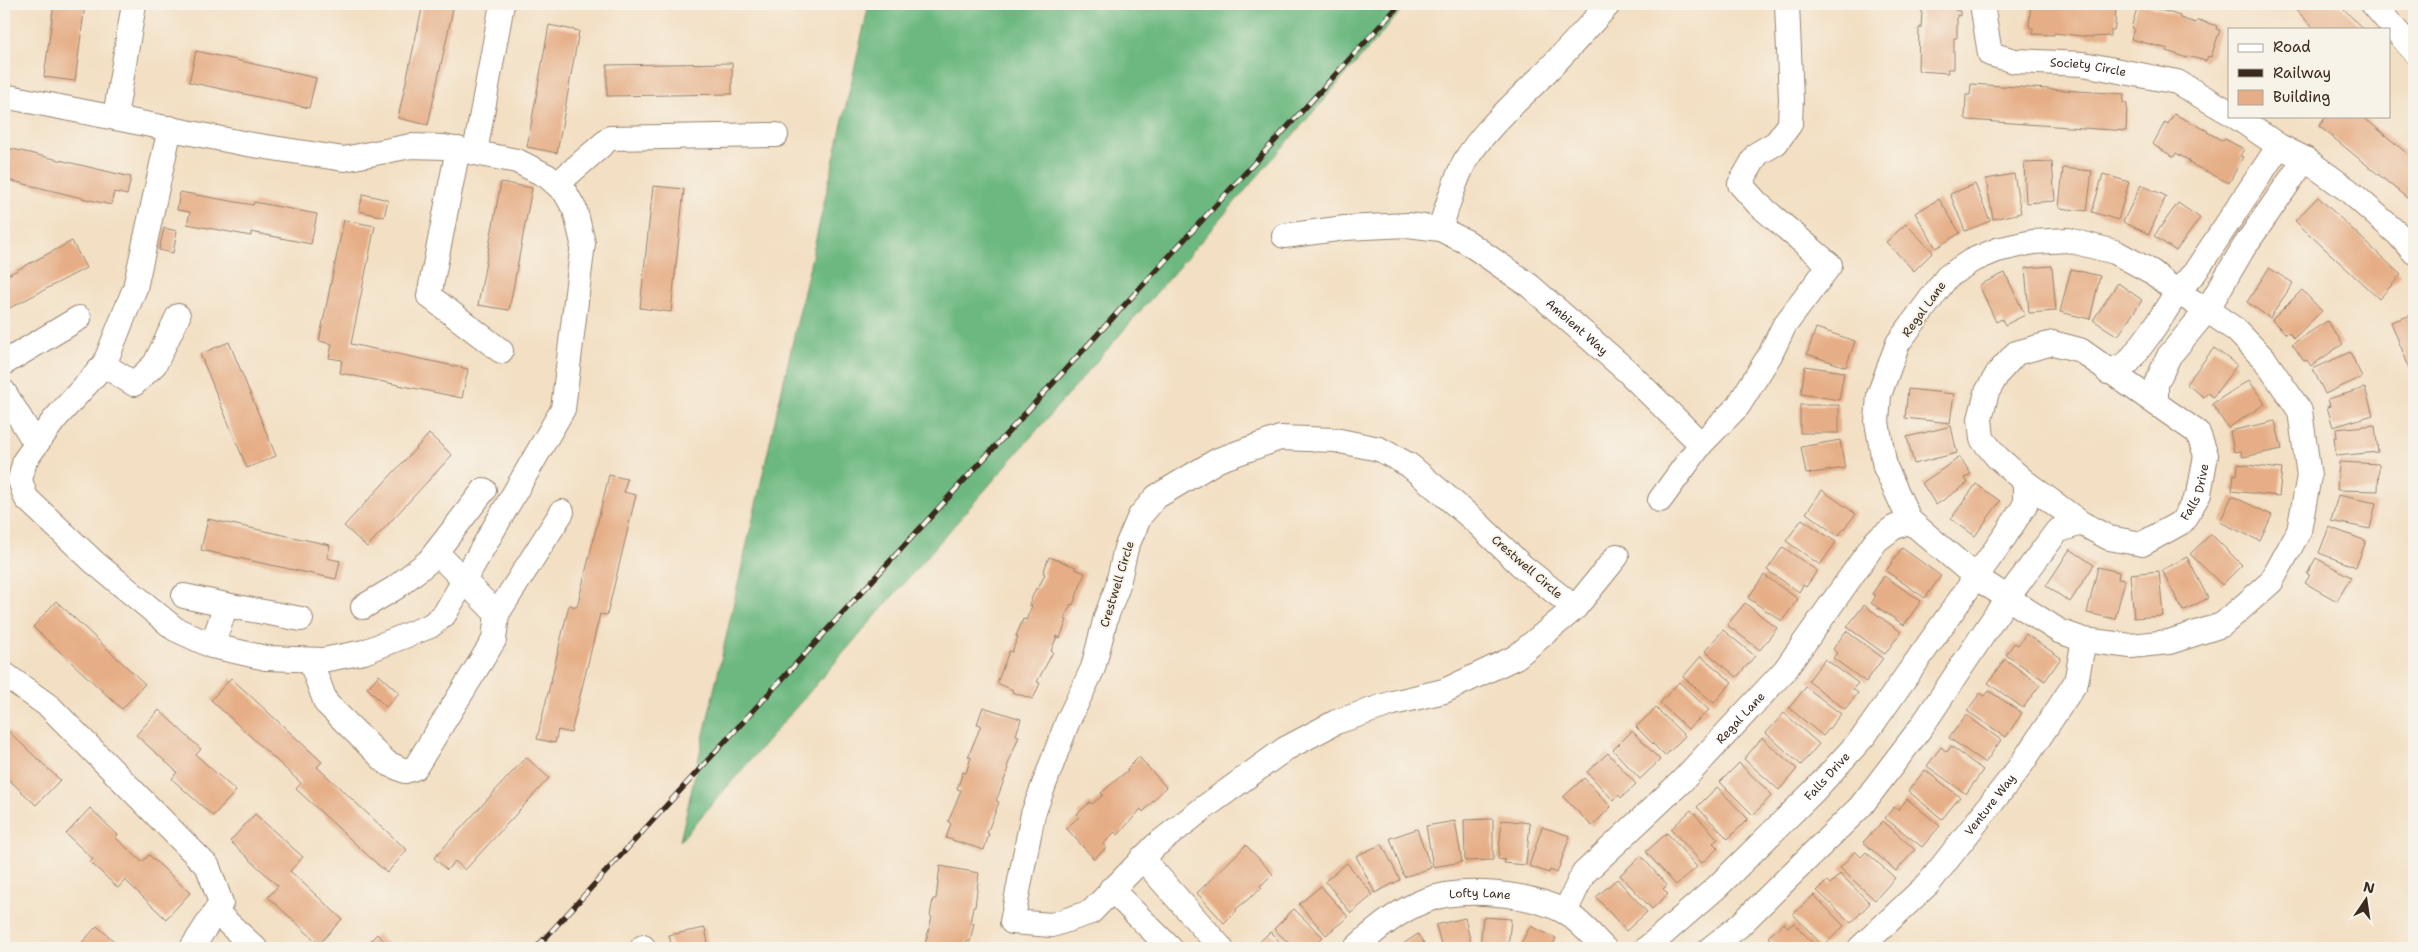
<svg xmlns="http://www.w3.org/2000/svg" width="2418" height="952" font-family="'Shantell Sans',sans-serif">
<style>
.forest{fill:#6cb880;stroke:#54714f}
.building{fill:#e6ae86}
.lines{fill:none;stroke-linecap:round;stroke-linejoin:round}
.minor-casing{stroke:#978470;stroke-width:26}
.minor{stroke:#fff;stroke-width:24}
.rail-casing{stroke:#3b2a1e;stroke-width:5.5}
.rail{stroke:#f7f3e8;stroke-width:4;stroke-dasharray:11;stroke-linecap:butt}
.labels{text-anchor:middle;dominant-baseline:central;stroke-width:4;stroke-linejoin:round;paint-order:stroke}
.street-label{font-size:12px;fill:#3b2a1e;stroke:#f7f3e8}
</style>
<rect width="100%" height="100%" fill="#f7f3e8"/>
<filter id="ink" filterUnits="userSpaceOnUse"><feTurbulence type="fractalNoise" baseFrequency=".02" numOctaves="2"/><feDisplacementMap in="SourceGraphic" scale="10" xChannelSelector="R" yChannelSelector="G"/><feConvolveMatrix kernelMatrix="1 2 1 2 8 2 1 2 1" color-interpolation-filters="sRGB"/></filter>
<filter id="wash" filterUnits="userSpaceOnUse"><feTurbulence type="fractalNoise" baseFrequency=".0096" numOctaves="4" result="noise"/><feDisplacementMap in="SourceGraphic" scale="20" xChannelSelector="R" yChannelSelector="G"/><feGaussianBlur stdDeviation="1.12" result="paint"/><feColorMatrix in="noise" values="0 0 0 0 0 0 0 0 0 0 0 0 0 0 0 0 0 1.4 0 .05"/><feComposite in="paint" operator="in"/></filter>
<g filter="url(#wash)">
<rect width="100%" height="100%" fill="#f3dfc3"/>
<polygon class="forest" points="869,4 1407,4 680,841"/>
<g id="blocks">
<g class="building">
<polygon points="54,4 85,4 75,81 44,77"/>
<polygon points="423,4 454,4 428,125 398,118"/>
<polygon points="1918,4 1955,4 1955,10 1960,11 1960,16 1957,15 1957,38 1954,38 1954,69 1947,69 1948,73 1919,71 1918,68 1919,28 1921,28 1922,10 1918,9"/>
<polygon points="2031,4 2116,4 2115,26 2114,30 2111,30 2111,36 2091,37 2054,33 2054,35 2033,34 2033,28 2030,28 2029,24"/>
<polygon points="2142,4 2180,16 2180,18 2196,23 2198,20 2217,26 2216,29 2220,30 2211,57 2208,56 2206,61 2187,56 2187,58 2167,51 2168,49 2131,39 2134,29 2131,28 2138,5"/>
<polygon points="2300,4 2339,4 2363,29 2314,29 2295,8"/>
<polygon points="549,25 579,31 557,153 527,147"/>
<polygon points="196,51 316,78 309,108 189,82"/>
<polygon points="732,63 732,94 607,96 607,65"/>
<polygon points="1971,84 2124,94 2123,103 2127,104 2126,131 1968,120 1965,118 1966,95 1970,95"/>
<polygon points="2174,114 2208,131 2207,132 2223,141 2225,139 2244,149 2240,156 2243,157 2229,183 2189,163 2190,161 2176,153 2174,157 2155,146 2153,144 2165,122 2168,124"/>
<polygon points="2327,116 2362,116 2414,159 2414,190 2407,198 2319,126"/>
<polygon points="4,147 131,177 127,195 114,192 111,205 4,179"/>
<polygon points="2052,162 2055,201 2026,203 2024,163"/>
<polygon points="2063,168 2092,171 2087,211 2059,208"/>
<polygon points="2014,174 2021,213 1993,219 1986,179"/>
<polygon points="2103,174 2129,182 2118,220 2092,212"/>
<polygon points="501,182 532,188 509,310 478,305"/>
<polygon points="1975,184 1990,221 1965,231 1950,194"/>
<polygon points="2141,185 2166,196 2149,234 2123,222"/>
<polygon points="653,186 684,189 671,312 640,308"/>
<polygon points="180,192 253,205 254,202 317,214 311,244 251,232 251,236 187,224 190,212 177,210"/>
<polygon points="363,194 388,200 384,217 359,211"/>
<polygon points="2318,197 2401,275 2379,299 2295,221"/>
<polygon points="1939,199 1960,233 1936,248 1915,213"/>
<polygon points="2178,203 2200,218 2176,251 2154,236"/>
<polygon points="344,220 375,226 351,344 468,369 462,398 340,373 342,360 329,358 332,344 319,341"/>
<polygon points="1906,224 1933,252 1914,271 1886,242"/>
<polygon points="164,228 177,231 173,253 159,250"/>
<polygon points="72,241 86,268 4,311 4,277"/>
<polygon points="2052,266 2056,311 2029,313 2025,268"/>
<polygon points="2269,268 2293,283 2270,318 2247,302"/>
<polygon points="2071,269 2100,276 2090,319 2060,312"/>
<polygon points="2005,273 2025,315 2005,325 2002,319 1996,322 1979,285"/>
<polygon points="2118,283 2142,300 2118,336 2093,320"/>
<polygon points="2302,290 2322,311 2294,338 2288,332 2286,334 2272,320"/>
<polygon points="2414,314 2414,380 2391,322"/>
<polygon points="2327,321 2343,344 2311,366 2307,360 2304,361 2292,344"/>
<polygon points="1816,328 1855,341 1846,367 1807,354"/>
<polygon points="229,342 276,456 247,468 200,354"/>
<polygon points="2214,348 2237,365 2213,397 2208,393 2204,397 2186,384"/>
<polygon points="2350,352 2362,377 2325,394 2313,369"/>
<polygon points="1805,366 1844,372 1839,400 1801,394"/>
<polygon points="2249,380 2265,404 2228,428 2212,404"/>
<polygon points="2365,388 2373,415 2333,427 2327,407 2330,406 2328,399"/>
<polygon points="1908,389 1954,394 1950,423 1905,418"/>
<rect x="1800" y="405" width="39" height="28"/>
<polygon points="2275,421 2282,449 2243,457 2241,451 2234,452 2230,431"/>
<polygon points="2375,425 2378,452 2336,456 2334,437 2337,437 2336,429"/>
<polygon points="1951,426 1957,453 1914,464 1907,437"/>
<polygon points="429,434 452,455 367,547 344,526"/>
<polygon points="1840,440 1845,468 1806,474 1801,447"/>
<polygon points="1960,457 1971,474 1965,478 1968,483 1936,505 1922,483"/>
<polygon points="2339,462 2379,464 2378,491 2337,490"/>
<polygon points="2238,464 2282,469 2279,496 2232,491 2234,474 2237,475"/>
<polygon points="609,475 627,479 624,492 636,495 607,615 600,614 571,733 558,730 555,743 537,739 569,605 577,607"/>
<polygon points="1976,484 2000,501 1975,536 1951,519"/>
<polygon points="1822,490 1856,514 1838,536 1806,513"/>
<polygon points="2338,495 2376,503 2370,529 2331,521"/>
<polygon points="2232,496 2272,515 2260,541 2220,522"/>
<polygon points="208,519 330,545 327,558 340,561 336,579 201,550"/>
<polygon points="1802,519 1836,542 1820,565 1786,541"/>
<polygon points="2329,527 2366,541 2356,567 2319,553"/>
<polygon points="2211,534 2242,565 2222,585 2190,554"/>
<polygon points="1783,547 1817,571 1806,587 1803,585 1799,592 1767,570"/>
<polygon points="1902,548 1941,576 1925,598 1886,571"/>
<polygon points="2070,549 2094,565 2070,602 2046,586"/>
<polygon points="1049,557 1076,567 1075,569 1085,573 1073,605 1071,604 1064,619 1067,620 1060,638 1057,636 1051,651 1053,652 1037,682 1040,683 1033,699 1012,692 1013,690 997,683 1009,651 1012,652 1018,636 1016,636 1023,619 1026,620 1032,606 1029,605 1036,588 1038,589 1045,574 1043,573"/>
<polygon points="2187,557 2208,598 2183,611 2162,570"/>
<polygon points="2316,558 2351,577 2337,601 2305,583 2310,575 2307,574"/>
<polygon points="2098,567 2119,572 2118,579 2125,580 2115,619 2087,613"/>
<polygon points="2159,571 2163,616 2134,618 2130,574"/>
<polygon points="1764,575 1798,599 1782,621 1748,598"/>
<polygon points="1884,576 1921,601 1904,625 1871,603 1876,596 1872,594"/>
<polygon points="56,601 145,684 122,709 33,627"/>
<polygon points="1745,603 1777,628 1760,650 1727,625"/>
<polygon points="1864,605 1901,632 1885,654 1847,627"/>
<polygon points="1723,630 1755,656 1737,677 1705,651"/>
<polygon points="1846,631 1883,658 1866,682 1833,658 1837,653 1833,649"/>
<polygon points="2026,634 2061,658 2045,681 2006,655 2014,643 2018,645"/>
<polygon points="1701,656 1732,682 1714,703 1683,677"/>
<polygon points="1825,659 1858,683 1853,689 1858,693 1845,709 1808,681"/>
<polygon points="2005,659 2040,685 2023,708 1988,683"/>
<polygon points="379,675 399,693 386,707 367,688"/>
<polygon points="231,678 322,762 317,767 407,850 387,873 296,789 301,783 211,700"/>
<polygon points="1679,682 1709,710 1688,729 1660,703"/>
<polygon points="1806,687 1841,714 1823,736 1789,708"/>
<polygon points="1989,691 2022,713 2006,737 1967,711 1980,693 1985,696"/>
<polygon points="983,707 1021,719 1016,735 1019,736 1007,767 1009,768 996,801 999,802 987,833 989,834 984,850 946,838 951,823 948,822 961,790 957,789 963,772 966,773 971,757 968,757 981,725 977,724"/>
<polygon points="1656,708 1685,736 1665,756 1636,727"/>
<polygon points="159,710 201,749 196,755 236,791 213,816 172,779 177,772 136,735"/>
<polygon points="1784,713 1819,744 1801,765 1766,733"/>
<polygon points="1966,715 2001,740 1985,763 1949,738"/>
<polygon points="7,730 60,780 36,805 4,775 4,733"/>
<polygon points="1632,731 1660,760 1640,779 1613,750"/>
<polygon points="1762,738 1797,769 1779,790 1744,759"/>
<polygon points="1951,746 1983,770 1966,794 1927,766 1941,747 1947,752"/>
<polygon points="1608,753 1636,784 1621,798 1619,795 1613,800 1587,772"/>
<polygon points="526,757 549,778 465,870 455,861 447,870 434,858"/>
<polygon points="1139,757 1166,787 1143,812 1141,809 1118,835 1115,832 1103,844 1106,848 1094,859 1066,828 1079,817 1077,814 1090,802 1092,804 1103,795 1101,793 1128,770 1127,769"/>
<polygon points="1739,763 1772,795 1753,815 1720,782"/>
<polygon points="1925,770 1960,797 1942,819 1908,791"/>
<polygon points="1584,778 1611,807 1592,826 1563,797"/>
<polygon points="1717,787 1748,819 1728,839 1697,807"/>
<polygon points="1907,799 1940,826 1922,847 1885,818 1894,807 1898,810"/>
<polygon points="90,808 118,835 115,837 142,862 149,855 190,893 166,919 125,880 118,888 90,862 93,859 66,834"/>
<polygon points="1691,810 1718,839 1713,843 1718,848 1702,863 1671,829"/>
<polygon points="255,814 303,857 290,871 342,919 319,944 268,897 278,886 230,841"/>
<polygon points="1493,819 1493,860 1465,861 1464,820"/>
<polygon points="1502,820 1530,823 1526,865 1504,863 1505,860 1498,859"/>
<polygon points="1455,821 1462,862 1433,867 1426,826"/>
<polygon points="1883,821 1915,850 1896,871 1863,842"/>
<polygon points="1542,827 1570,836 1557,873 1550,870 1549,873 1529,866"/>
<polygon points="1417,829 1431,868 1404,877 1390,838"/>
<polygon points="1667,833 1697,867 1676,885 1646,852"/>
<polygon points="1382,844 1400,880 1375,893 1356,856"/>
<polygon points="1246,845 1273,874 1260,886 1262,888 1236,909 1237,910 1224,923 1197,893"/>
<polygon points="1855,851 1861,857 1866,852 1895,878 1875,900 1840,868"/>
<polygon points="1641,856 1667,885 1663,889 1668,894 1652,909 1620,875"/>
<polygon points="1347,863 1373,895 1351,913 1325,881"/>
<polygon points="940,866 979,873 975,907 973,907 970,923 974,923 970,942 967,941 965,948 924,948 932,917 930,916 933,899 936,899"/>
<polygon points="1840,874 1870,903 1851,923 1817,891 1827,881 1830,884"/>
<polygon points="1617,879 1647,912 1626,931 1596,897"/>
<polygon points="1321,886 1348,917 1326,935 1299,904"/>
<polygon points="1814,895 1844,926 1823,946 1793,914"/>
<polygon points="1294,909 1323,937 1312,948 1294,948 1274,929"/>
<polygon points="1483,917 1511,919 1508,948 1480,948"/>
<polygon points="1465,918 1472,948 1442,948 1436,925"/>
<polygon points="1784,923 1788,927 1794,923 1817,948 1778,948 1768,937"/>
<polygon points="97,926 122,948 77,948"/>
<polygon points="1530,926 1556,938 1551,948 1519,948"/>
<polygon points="705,928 709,948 672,948 669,935"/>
<polygon points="1270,932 1286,948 1253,948"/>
<polygon points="377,934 392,948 363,948"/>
<polygon points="1418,934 1427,948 1397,948"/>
</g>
</g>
</g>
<g filter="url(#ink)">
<use href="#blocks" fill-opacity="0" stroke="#978470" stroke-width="1"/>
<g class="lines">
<defs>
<g id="minor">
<path id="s1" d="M1982,4L1990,54L2015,61L2083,64L2177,82L2229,112"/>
<polyline points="2373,4 2414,51"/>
<polyline points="4,96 247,144 344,159 411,146 444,147 517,161 547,176 565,192 575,210 583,243 563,409 444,615 430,626 364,652 323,660 266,658 212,646 175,629 94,562 26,498 20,480 25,460 54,420 104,365 135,288 170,128"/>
<polyline points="2235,116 2279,146 2305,159 2348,190 2398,234 2414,252"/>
<polyline points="115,117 134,4"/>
<polyline points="458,149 429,296 501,351"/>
<polyline points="475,152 502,4"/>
<polyline points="557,184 610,138 776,135"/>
<path d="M1440,229C1447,207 1454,182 1465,161C1484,130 1513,105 1539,79C1563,55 1586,29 1609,4"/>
<path id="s2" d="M1284,236L1345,228L1408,225L1440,229L1467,242L1530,286L1627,371L1701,444"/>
<polygon points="2068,240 2115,252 2152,272 2177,292 2207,310 2236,330 2265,360 2300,411 2309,476 2299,531 2271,582 2222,625 2169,642 2131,646 2084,640 2059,631 1977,578 1910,521 1885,467 1877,422 1879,395 1898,343 1947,277 1971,261 1997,250 2033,242"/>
<polyline points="4,363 79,318"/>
<polyline points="104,365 134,384 155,364 178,316"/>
<polyline points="2108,372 2128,363 2155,327 2177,292 2195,272 2279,146"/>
<polyline points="4,392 36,444"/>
<polyline points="2156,403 2156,384 2169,356 2207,310 2244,247 2305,159"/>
<polyline points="1660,500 1701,444 1738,406 1770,355 1784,326 1830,265 1758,204 1740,184 1757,154 1776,143 1790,124 1791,99 1787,4"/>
<polyline points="436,552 497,614"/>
<polyline points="184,596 226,605"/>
<polyline points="363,607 395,588 429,561 484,490"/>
<polyline points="1575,608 1522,566 1474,520 1409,465 1379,449 1335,440 1280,438 1218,460 1156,497 1140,516 1126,548 1117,588 1106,617 1093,668 1067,723 1033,814 1012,922 1052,925 1091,912 1155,846 1205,807 1285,749 1336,722 1393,703 1444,691 1516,657 1575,608 1617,556"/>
<polyline points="212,646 226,605 301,619"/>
<polyline points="310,660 326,703 387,763 405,771 415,768 494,640 497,614 562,512"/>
<polyline points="4,674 50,707 208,867 221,903 192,948"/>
<polyline points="1142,858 1221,948"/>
<polyline points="1111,889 1170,948"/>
<polyline points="216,912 255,948"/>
<path id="s3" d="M1565,912L1583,874L1682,781L1785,670L1876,541L1893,528L1910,521"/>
<polyline points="643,947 643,948"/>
<path id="s4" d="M1356,948C1376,929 1398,911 1424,901C1461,886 1530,893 1565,912C1579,920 1592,936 1604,948"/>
<path id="s5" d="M1647,948L1717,887L1814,791L1864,736L2005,536L2025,505V482"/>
<path id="s6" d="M1711,948L1739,926L1861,806L1922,726L2008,597L2057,531L2081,523L2109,538L2142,544L2182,522L2199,494L2206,455L2198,433L2080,350L2053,343L2016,353L1998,373L1987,392L1980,419L1982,439L1997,457L2025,482L2081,523"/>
<path id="s7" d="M1860,948L1929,883L2019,768L2076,682L2084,640"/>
</g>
</defs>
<use href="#minor" class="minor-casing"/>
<use href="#minor" class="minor"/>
<defs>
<polyline id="rail" points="536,948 1400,4"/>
</defs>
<use href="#rail" class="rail-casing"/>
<use href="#rail" class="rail"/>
</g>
</g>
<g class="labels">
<g class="street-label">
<text stroke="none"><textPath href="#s1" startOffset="150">Society Circle</textPath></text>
<text transform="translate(1924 309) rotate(-54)">Regal Lane</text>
<text stroke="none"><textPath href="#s2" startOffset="326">Ambient Way</textPath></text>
<text stroke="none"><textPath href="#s6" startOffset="714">Falls Drive</textPath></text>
<text transform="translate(1527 567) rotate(41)">Crestwell Circle</text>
<text transform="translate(1117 584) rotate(-73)">Crestwell Circle</text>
<text stroke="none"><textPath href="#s3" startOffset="264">Regal Lane</textPath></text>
<text stroke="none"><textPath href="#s5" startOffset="249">Falls Drive</textPath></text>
<text stroke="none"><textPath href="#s7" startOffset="194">Venture Way</textPath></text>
<text stroke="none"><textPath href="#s4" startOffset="140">Lofty Lane</textPath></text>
</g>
</g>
<rect width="2418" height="952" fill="none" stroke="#f7f3e8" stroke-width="20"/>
<rect x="2228" y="28" width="162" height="90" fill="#f7f3e8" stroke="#aca397"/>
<rect x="2238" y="44" width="25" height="8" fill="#ffffff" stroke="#aca397"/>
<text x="2273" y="52" font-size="15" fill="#3b2a1e">Road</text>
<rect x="2238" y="69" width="25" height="8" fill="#3b2a1e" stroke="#aca397"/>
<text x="2273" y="78" font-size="15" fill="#3b2a1e">Railway</text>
<rect x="2238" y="90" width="25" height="15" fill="#e6ae86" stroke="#aca397"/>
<text x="2273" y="102" font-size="15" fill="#3b2a1e">Building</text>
<g transform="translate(2366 900) rotate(13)" stroke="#f7f3e8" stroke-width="4" paint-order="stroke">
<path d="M0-4L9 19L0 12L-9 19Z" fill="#3b2a1e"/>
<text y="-8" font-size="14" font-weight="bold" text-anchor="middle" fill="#3b2a1e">N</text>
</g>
</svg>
